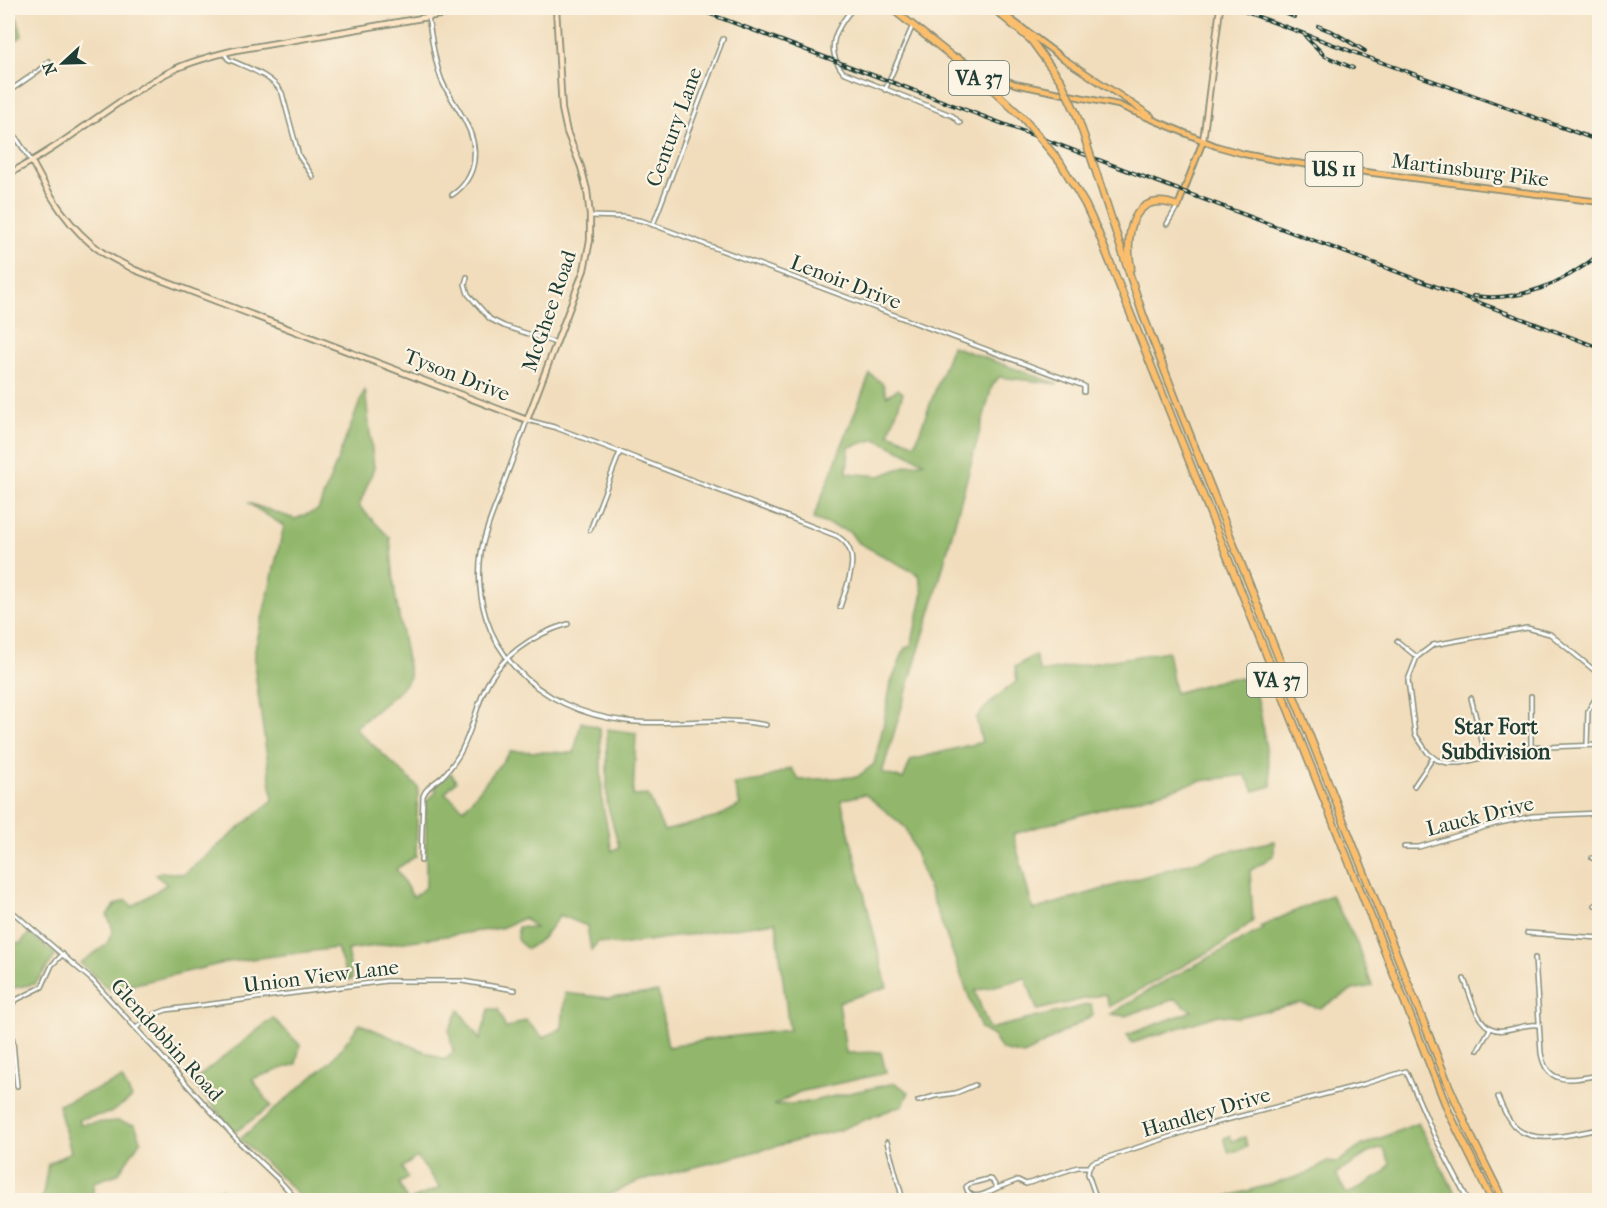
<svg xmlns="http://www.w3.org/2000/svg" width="1607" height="1208" font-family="'IM FELL French Canon',serif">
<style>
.forest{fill:#92b76c;stroke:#587a50;stroke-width:1.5;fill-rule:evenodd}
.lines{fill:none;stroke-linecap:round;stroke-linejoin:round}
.street-casing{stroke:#888d78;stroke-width:6}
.secondary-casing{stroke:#888d78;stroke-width:8}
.primary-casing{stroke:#888d78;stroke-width:8}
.highway-casing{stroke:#888d78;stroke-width:9}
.street{stroke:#fff;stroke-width:3}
.secondary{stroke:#fde5c5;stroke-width:4.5}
.primary{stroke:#fabe6d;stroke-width:4.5}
.highway{stroke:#fabe6d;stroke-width:6}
.rail-casing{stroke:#1f3d34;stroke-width:4}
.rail{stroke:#fcf5e5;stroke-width:1.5;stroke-dasharray:4.5;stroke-linecap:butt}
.highway-bridge-casing{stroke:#888d78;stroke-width:9;stroke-linecap:butt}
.highway-bridge{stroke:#fabe6d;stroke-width:6}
.labels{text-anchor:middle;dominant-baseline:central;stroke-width:4.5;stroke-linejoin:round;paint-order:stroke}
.shield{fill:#fcf5e5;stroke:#617469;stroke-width:1.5}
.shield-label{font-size:20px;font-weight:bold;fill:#1f3d34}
.street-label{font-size:21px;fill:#1f3d34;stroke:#fcf5e5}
.neighbourhood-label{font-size:22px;font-weight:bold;fill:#1f3d34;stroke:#fcf5e5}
</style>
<rect width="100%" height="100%" fill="#fcf5e5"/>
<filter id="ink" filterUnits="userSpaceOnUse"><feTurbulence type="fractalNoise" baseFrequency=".0167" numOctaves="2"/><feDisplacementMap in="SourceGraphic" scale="12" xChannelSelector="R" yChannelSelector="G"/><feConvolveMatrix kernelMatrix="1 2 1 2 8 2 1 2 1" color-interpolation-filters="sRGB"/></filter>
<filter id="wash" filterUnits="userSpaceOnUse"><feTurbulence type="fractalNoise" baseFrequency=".008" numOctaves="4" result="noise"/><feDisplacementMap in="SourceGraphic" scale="24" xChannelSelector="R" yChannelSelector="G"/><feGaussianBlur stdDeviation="1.35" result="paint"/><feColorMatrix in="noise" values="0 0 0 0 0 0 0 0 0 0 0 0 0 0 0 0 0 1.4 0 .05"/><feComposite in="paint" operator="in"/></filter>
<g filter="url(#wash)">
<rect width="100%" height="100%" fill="#f1ddbc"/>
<g class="forest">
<polygon points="8,17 17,18 22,36 8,46"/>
<path d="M952,346L1058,384L999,377L992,386L934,600L882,773L903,779L911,760L982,742L976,718L995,698L1017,681L1015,667L1035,655L1040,672L1168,651L1175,693L1229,678L1248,679L1259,704L1272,786L1254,791L1245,775L1201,781L1013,834L1033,910L1226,852L1274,841V855L1250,871L1253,921L1221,945L1109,1007L1105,994L1037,1010L1026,978L975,991L989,1029L1091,1004L1093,1015L1024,1055L1002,1050L993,1036L981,1029L906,828L865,794L841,800L887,987L839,1002L846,1053L881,1052L886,1073L799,1092L774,1105L803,1103L895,1083L909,1092L903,1105L839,1130L637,1182L597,1200H410L440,1188L417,1157L402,1168L408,1178L399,1183L407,1200H302L288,1184L240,1139L332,1060L360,1024L445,1060L453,1052L449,1030L459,1010L480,1040L489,1009H498L506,1029L526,1020L543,1038L562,1028L565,993L608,998L658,992L668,1047L709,1039L789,1030L776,922L620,945L598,942L591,950L587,926L560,915L542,939L527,949L518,941V927L535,928L524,918L501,928L348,950L352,980H348L337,948L228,962L110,990L80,963L106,945L113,930L107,915L116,904L127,900L132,907L167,884L155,875L160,872L184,874L273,800L255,672V649L284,526L248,503L295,519L318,510L365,389L374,468L359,506L390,538L395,594L410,677L399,691L355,728L418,787L416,856L396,869L413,897L426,887V802L436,792L435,786L451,773L456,781L445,793L464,809L511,751L574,753L581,722L600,728L602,801L612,851L619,847L607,803V729L636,733L633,796L648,795L664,831L718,817L740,805L734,784L762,780L791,768L799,780L857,777L874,764L883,727L891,683L905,648L911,646L923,593L919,575L857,542L850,532L813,519L870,374L883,384L887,396L898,389L903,393L889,433L915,444ZM876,439L924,462L908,465L880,476L847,473L849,447Z"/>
<polygon points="1331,895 1356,941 1372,986 1353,990 1320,1008 1300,1003 1238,1017 1218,1015 1132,1043 1127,1035 1192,1011 1175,999 1125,1016 1111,1014 1154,987 1263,929 1260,927"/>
<polygon points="29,933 56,955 35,984 12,988 8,995 8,944 21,943"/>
<polygon points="273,1018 300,1045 296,1064 252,1079 271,1106 235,1132 192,1082"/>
<polygon points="122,1079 132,1098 110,1113 80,1119 80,1124 118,1121 135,1125 141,1140 118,1174 94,1182 92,1200 42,1200 48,1164 71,1152 58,1105"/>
<path d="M1418,1123L1459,1200H1222L1223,1198L1307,1174L1327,1161L1338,1162L1361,1146ZM1383,1148L1390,1163L1383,1174L1347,1195L1336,1174L1368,1153Z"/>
<polygon points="1230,1136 1232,1141 1245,1137 1247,1147 1229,1153 1224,1138"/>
<polygon points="222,1188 224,1200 190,1200"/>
</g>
</g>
<g filter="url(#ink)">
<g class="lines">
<defs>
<g id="street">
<path d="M853,8C836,28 824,48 843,72L953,116L960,123"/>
<path d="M428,17C432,38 434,61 442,81C448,95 458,107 465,121C480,148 478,177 452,195"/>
<path d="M224,53L228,59C245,67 272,75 282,93L299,156L313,177"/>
<polyline points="885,90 913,25"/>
<polyline points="8,92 38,71 49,61"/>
<polyline points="8,125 32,162"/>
<polyline points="590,216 623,217 643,221 1084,386 1084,392"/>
<polyline points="1167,224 1177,207"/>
<polyline points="653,225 723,39"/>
<polyline points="467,277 465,284 468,294 490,319 504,326 556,343"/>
<polyline points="590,530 620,452"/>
<polyline points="1397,641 1417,657"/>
<polyline points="1600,675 1550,634 1527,628 1433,645 1417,657 1408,680 1415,734 1428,753 1437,760 1448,763 1461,763 1520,748 1600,745"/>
<polyline points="1531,696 1531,747"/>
<polyline points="1471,698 1486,757"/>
<path d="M766,725C719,715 673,727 626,721C538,711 468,646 481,553C484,533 492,515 499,497C508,471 518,446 527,420L554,427L620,452L837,536C864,552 847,584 840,607"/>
<polyline points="1587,745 1588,711 1600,691"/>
<polyline points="1414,786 1433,758"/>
<polyline points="1404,847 1419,847 1495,824 1533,816 1600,813"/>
<polyline points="1592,858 1600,859"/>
<path d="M421,861L423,796C427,786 435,783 442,777C449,770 454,763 459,755C471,734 475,712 484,691C499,657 533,634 568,624"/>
<polyline points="1595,905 1600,905"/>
<polyline points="8,908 93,981 239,1142 278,1179 297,1200"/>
<polyline points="1527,933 1600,938"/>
<path d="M1535,958L1541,1053C1547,1088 1574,1079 1600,1075"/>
<path d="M1464,979C1472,997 1477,1035 1505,1030C1516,1029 1527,1023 1538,1025"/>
<polyline points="8,1009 16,1000 42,987 52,965 63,954"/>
<polyline points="8,1014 13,1042 17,1086"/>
<polyline points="136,1028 153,1015 166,1010 386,981 462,981 515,990"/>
<polyline points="1478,1050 1490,1029"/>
<path d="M1498,1097C1502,1107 1507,1118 1514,1126C1535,1147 1574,1133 1600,1129"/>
<polyline points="918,1101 935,1096 956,1093 975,1085"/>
<polyline points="887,1142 903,1200"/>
<polyline points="1089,1167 1088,1174 1097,1200"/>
<path d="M988,1179L992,1180L997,1188C987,1193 970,1203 966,1187L969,1184Z"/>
<polyline points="997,1188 1018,1180 1026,1184 1078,1167 1089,1167 1093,1162 1203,1126 1364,1084 1406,1071 1435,1137 1468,1200"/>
</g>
<g id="secondary">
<polyline points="1203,141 1220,8"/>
<path d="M32,162C50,196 69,229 102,252C112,259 124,264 135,270L527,420L584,270L590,240V216L587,190L581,167L567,132L562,109L556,8"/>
<path d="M8,174C67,145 116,98 175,69C195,60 215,55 236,50L480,8"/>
</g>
<g id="primary">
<polyline points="1005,15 1061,57 1151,116"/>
<polyline points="957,57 978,69 1015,84 1118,105 1216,146 1244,154 1280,161 1600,202"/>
<polyline points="1178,206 1203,141"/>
</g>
<g id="highway">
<polyline points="891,8 988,85 1023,118"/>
<polyline points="993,8 1031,40 1061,81"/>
<polyline points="1076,113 1084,136"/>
<polyline points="1060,162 1085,204 1098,232 1449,1113 1492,1200"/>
<polyline points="1099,181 1143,315 1182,415 1449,1086 1473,1140 1503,1200"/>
<path d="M1131,268C1124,234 1133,188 1178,206"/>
</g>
</defs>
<use href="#street" class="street-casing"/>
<use href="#secondary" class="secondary-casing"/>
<use href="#primary" class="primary-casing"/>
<use href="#highway" class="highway-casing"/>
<use href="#street" class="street"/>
<use href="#secondary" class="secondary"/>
<use href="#primary" class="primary"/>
<use href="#highway" class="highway"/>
<defs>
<g id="rail">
<polyline points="694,8 1600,348"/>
<polyline points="1235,8 1364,56 1600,141"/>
<polyline points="1284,13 1294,17"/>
<polyline points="1318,26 1333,32 1365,51"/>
<polyline points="1306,37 1325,56 1353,68"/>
<path d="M1473,296C1521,302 1562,284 1600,254"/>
</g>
</defs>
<use href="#rail" class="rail-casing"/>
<use href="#rail" class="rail"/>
<defs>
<g id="highway-bridge">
<polyline points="1061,81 1076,113"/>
<polyline points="1023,118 1060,162"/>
<polyline points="1084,136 1099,181"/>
</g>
</defs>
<use href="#highway-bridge" class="highway-bridge-casing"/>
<use href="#highway-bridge" class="highway-bridge"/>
</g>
</g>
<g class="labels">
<g class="shield">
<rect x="949" y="61" width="60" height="34" rx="4.5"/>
<rect x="1305.5" y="152" width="57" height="34" rx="4.5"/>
<rect x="1247" y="663" width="60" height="34" rx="4.5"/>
</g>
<g class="shield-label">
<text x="979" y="78">VA 37</text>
<text x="1334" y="169">US 11</text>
<text x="1277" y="680">VA 37</text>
</g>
<g class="street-label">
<text transform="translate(674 127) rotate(-70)">Century Lane</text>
<text transform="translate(1470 170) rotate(7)">Martinsburg Pike</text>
<text transform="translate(846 282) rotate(21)">Lenoir Drive</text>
<text transform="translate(549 311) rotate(-71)">McGhee Road</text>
<text transform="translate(457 375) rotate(21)">Tyson Drive</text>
<text transform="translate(1480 816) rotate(-14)">Lauck Drive</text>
<text transform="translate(321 976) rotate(-7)">Union View Lane</text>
<text transform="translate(167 1040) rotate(48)">Glendobbin Road</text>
<text transform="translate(1206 1112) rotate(-16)">Handley Drive</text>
</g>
<g class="neighbourhood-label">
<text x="1496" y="727">Star Fort<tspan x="1496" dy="25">Subdivision</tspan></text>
</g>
</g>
<rect width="1607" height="1208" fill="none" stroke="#fcf5e5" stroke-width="30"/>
<g transform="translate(63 63) rotate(248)" stroke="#fcf5e5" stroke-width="4.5" paint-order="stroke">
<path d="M0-4.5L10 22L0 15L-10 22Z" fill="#1f3d34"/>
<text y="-9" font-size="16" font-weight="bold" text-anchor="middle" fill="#1f3d34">N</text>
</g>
</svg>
